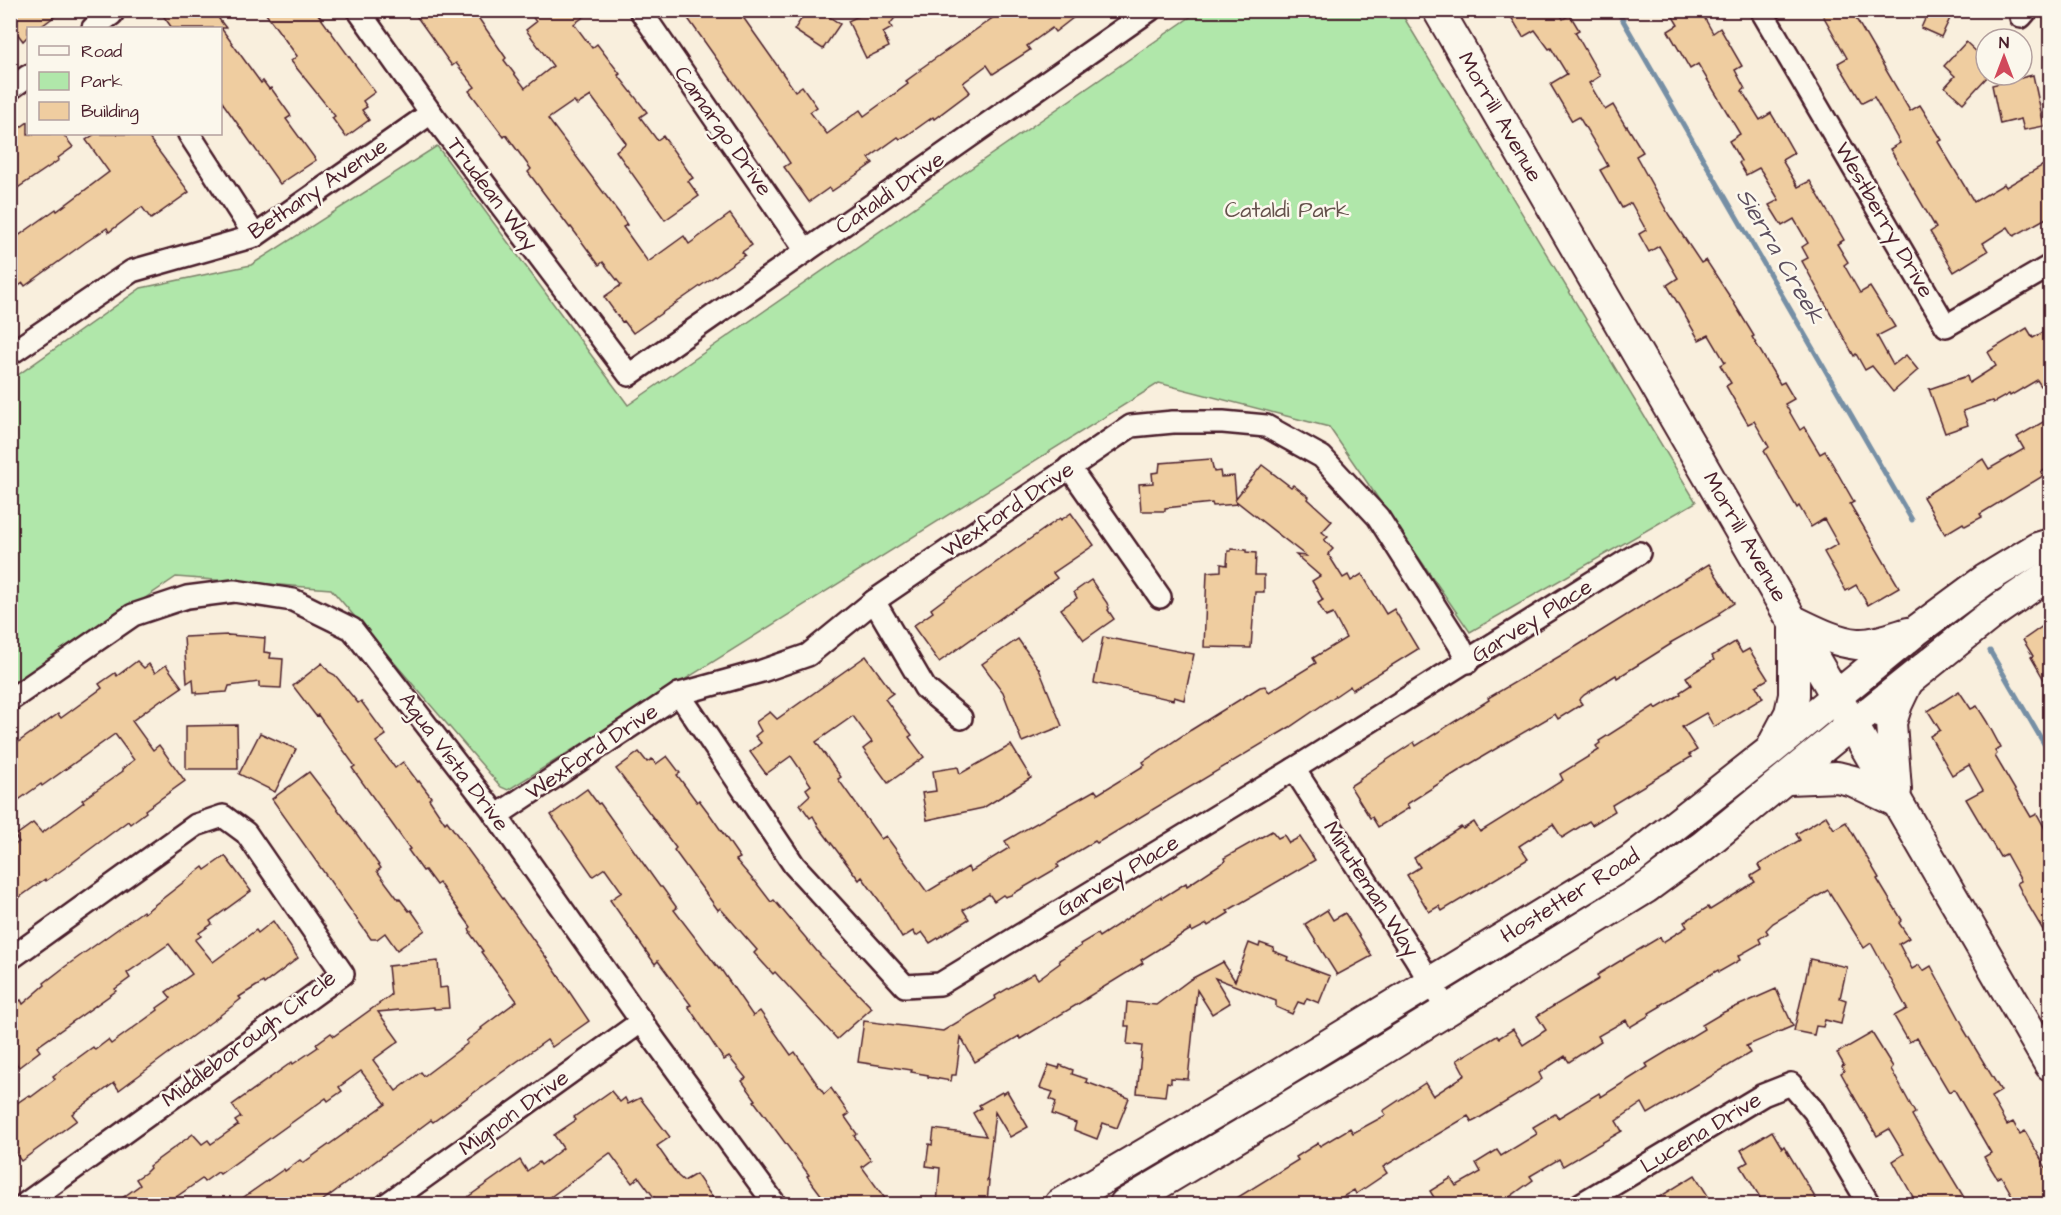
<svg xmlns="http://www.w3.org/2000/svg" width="2061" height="1215" font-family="'Architects Daughter',sans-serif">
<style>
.green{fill:#b0e7aa;stroke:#7d836a;stroke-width:1.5}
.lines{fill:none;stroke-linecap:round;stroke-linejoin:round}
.stream{stroke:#768fa5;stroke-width:5}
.building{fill:#efcda0;stroke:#4a1f2b;stroke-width:1.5}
.street-casing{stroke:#4a1f2b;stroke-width:26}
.secondary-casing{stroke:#4a1f2b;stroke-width:34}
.street{stroke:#fbf7ec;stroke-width:21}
.secondary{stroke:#fbf7ec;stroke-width:30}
.labels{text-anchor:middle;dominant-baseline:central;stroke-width:5;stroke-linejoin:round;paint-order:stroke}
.street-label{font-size:22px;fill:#4a1f2b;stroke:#fbf7ec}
.park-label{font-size:22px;fill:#64514b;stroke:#fbf7ec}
.water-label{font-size:24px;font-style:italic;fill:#5c4e5e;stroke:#fbf7ec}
</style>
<rect width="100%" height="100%" fill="#f9efdd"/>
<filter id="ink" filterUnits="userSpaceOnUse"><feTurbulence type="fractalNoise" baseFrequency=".0167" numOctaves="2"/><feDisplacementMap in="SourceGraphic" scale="12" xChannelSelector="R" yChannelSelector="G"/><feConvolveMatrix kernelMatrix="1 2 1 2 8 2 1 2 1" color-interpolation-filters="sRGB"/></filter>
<g filter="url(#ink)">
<polygon class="green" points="1199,11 1400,11 1696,502 1470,632 1329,427 1159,383 508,790 501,787 331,589 176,577 11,690 11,380 141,288 251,265 437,146 628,405"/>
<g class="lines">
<g class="stream">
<polyline points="1617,10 1912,520"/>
<polyline points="1990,651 2050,754"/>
</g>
</g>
<g class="building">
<polygon points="10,10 63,10 39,28 28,28 28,36 23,41 10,24"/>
<polygon points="159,10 231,11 219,19 226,28 221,28 261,83 263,81 269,89 271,88 291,116 286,119 316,160 280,184 220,99 220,28 172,28"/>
<polygon points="263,10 315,10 375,92 363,101 367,107 362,110 369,120 346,137 332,118 335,116 291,61 297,56"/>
<polygon points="412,10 473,10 506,58 504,60 525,88 553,66 526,30 536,22 528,10 593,10 574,24 592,48 597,44 620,74 618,75 647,112 640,117 657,140 663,136 693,178 688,181 699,196 665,220 616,151 626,143 591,96 577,105 574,101 548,119 619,213 627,225 623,227 648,262 684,236 689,244 730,214 752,245 742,252 745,255 633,333 624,321 622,322 604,297 621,285 603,262 599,265 571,227 570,228 528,172 531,169 506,135 504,137 469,91 475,87 456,63 452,66"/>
<polygon points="682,10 738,10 795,91 802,86 817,107 810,112 827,134 860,110 864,116 908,84 906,81 921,70 920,69 1004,10 1083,10 1055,32 1052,28 1027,46 1030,50 993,74 987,65 963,83 970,92 934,119 933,117 906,136 900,139 898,137 869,158 873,163 856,175 832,191 829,188 809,202 784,167 790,163 784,154"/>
<polygon points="807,10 819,10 840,24 823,49 794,30"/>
<polygon points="871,10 901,10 890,24 892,28 883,33 889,47 866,58 848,21"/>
<polygon points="1507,10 1558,10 1563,19 1570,15 1579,30 1575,32 1600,76 1589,83 1605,110 1613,105 1626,127 1627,126 1643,152 1636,156 1669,215 1701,263 1706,260 1732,300 1754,336 1752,337 1780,384 1784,382 1794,399 1785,404 1800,430 1804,427 1820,454 1825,451 1854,502 1850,504 1899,587 1868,605 1856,585 1846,591 1824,552 1838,544 1824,519 1811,527 1799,506 1797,508 1764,451 1769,447 1754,421 1748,424 1726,386 1731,383 1720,365 1725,362 1709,335 1699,340 1667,285 1678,278 1659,246 1649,252 1639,234 1646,230 1631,203 1622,208 1600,170 1608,166 1602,155 1579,117 1572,121 1550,84 1567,74 1551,48 1549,49 1535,30 1523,37"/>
<polygon points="1669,10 1700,10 1713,33 1720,28 1742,66 1735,70 1745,89 1742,91 1760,120 1771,113 1781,130 1794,153 1782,160 1798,187 1810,181 1844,240 1837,244 1848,262 1844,265 1860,293 1870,287 1895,327 1877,336 1893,365 1906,355 1918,370 1893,392 1872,366 1865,370 1856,354 1854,356 1802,261 1808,258 1802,247 1808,243 1794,219 1782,226 1769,205 1779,200 1762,172 1759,168 1746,175 1739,163 1741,161 1729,141 1740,134 1698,64 1690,69 1668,31 1678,25"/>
<polygon points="1820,10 1851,10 1910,111 1920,105 1942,140 1938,142 1974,202 2004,184 2006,187 2050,161 2050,216 2014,236 2008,227 1983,243 1988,251 1954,272 1930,232 1936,228 1890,149 1900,143 1874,97 1862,103 1838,63 1847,58"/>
<polygon points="1929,10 1954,10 1941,37 1921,28"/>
<polygon points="1966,42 1980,55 1977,58 1986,67 1986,75 1989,75 1963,103 1945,87 1955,76 1944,66"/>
<polygon points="2033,75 2044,126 2024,130 2021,119 2000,124 1992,85"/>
<polygon points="28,122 28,134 63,134 73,147 58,158 59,160 10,193 10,135"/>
<polygon points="95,134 146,134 189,192 151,219 142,207 109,232 107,228 86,242 25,286 23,283 10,292 10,242 56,209 57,211 109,172 86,140"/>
<polygon points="2027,328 2033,338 2050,328 2050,381 2041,386 2037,380 2010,396 2009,394 1993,403 1992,401 1963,411 1968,425 1945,433 1929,389 1967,376 1969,383 1996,366 1988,352"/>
<polygon points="2050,418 2050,467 2041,472 2043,476 1980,514 1982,517 1965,526 1963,523 1945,534 1923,497 1983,459 1989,469 2024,449 2017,437"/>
<polygon points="1211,459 1214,472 1220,471 1221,477 1234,476 1236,498 1262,465 1291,487 1293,485 1309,497 1308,499 1332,521 1322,532 1328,537 1324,540 1333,549 1328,554 1343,578 1348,575 1351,581 1362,574 1386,614 1394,609 1418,649 1352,690 1350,686 1290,727 1097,843 1095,841 1057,864 1059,867 1011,895 1005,897 1003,895 994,901 989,894 963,910 969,919 930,943 922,932 916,936 913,931 902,938 881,903 862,877 859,880 819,827 813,816 810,818 800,804 810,795 806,789 811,785 791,756 766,774 750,752 761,743 755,736 761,731 756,722 770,712 777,719 866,656 893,693 885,699 912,735 909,737 924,757 888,783 863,749 872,742 853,716 816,742 841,777 838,779 881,839 886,836 927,892 968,867 970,872 1009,848 1005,841 1095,790 1098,794 1145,765 1143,762 1191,730 1260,687 1265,686 1269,692 1316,663 1313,658 1346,638 1333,614 1326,617 1318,603 1323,600 1312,581 1320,576 1296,555 1306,556 1236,501 1237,504 1213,506 1212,503 1165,508 1165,511 1141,511 1139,484 1153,483 1152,473 1159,472 1160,463"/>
<polygon points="1071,513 1094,545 1053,573 1057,578 939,662 913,626 933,612 931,609 951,594 1060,518 1061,520"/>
<polygon points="1231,549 1246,550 1246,552 1256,553 1255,575 1264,575 1264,592 1255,592 1251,648 1204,647 1207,572 1221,571 1221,564 1227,565 1228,551 1231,551"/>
<polygon points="1709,564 1734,603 1719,613 1720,615 1670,643 1671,644 1617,678 1616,675 1584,695 1579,700 1582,704 1558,719 1555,714 1460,770 1407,804 1409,808 1378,827 1372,817 1370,818 1350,786 1361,779 1360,778 1414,742 1416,746 1489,700 1488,698 1577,646"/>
<polygon points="1091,580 1107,603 1109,609 1108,610 1114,619 1084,640 1061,609 1077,598 1074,592"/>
<polygon points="2050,621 2050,690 2031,657 2033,656 2023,640"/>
<polygon points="228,635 265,638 264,652 271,653 270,658 283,659 281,688 259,687 259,682 229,686 227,692 197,694 197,692 194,692 193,679 187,683 184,637"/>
<polygon points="1103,637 1194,654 1184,700 1174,697 1173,700 1094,683"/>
<polygon points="1018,639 1039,669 1062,726 1022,742 1003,692 982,664"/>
<polygon points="1735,642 1742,653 1749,649 1768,679 1756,686 1763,698 1714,727 1706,713 1682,727 1697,750 1689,755 1691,757 1612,805 1615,811 1592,825 1589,821 1562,838 1553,824 1519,846 1528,859 1442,911 1439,906 1429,912 1407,875 1420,867 1414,858 1461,827 1463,829 1474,822 1480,832 1563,780 1560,774 1599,750 1596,746 1600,743 1599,741 1654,706 1656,709 1681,694 1680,692 1691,685 1686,677 1714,660 1712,656"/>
<polygon points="137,661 144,668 149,664 155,673 166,665 182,687 163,700 162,699 132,721 153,750 159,745 185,781 145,810 146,812 130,824 128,821 69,865 46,881 45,879 10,904 10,848 19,842 15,836 33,823 42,833 84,802 82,800 123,771 122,769 134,760 115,734 42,786 41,784 10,806 10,748 58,714 61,718 102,688 99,684 115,673 117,676"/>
<polygon points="322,663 329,672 335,675 358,703 361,701 386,735 376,742 395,768 403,762 418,782 419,781 431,797 429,799 445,823 447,821 548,960 589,1021 552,1047 547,1040 433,1122 431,1120 318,1204 234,1204 284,1169 285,1171 300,1160 303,1163 386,1104 361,1071 339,1087 342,1091 328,1101 326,1098 220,1174 218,1172 204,1182 202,1179 166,1204 114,1204 140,1185 136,1179 145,1173 150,1168 149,1166 193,1134 202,1144 208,1140 211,1144 238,1125 235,1121 241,1117 232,1105 292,1062 293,1064 318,1047 316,1044 331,1033 334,1036 391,995 388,966 438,961 440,988 447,987 449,1008 434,1009 434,1007 378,1012 399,1041 373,1060 396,1091 421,1072 424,1076 468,1043 466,1041 482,1029 481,1028 517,1001 481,952 483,951 470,933 471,932 469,929 471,927 439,883 436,885 425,870 423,871 408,850 410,849 352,768 355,766 318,715 316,716 293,686"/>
<polygon points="1959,691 1971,709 1977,706 1987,722 2001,748 1995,751 1997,754 1995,756 2031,817 2037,814 2050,838 2050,942 2027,903 2017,883 2021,881 2006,854 2000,857 1966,799 1983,790 1969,765 1952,775 1930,736 1940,730 1928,711"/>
<polygon points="237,725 238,769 186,769 186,726"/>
<polygon points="260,733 296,749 275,792 239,774"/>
<polygon points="1011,745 1031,778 983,808 927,820 922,793 936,791 933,771 958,767 960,774"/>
<polygon points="639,752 647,762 652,759 656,764 667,756 680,773 677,775 697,802 699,800 711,816 740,858 736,860 754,881 755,881 771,902 774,900 821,956 872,1008 837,1039 775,972 773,974 754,953 757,950 720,908 718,910 674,850 676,848 616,769"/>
<polygon points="309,772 356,833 381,868 377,871 398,899 399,898 409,911 411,910 425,930 397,950 385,933 377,939 371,939 272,799"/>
<polygon points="587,789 598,804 600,803 660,887 662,887 677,908 674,910 719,969 720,968 753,1016 760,1011 791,1055 795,1052 824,1094 831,1088 849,1114 845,1117 857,1134 854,1136 871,1160 862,1167 889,1204 828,1204 807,1176 809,1175 754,1101 756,1100 742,1081 746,1078 729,1057 724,1060 688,1006 691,1005 658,961 655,964 610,900 622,892 605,868 593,876 551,815"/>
<polygon points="1826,816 1834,829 1846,822 1879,878 1877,879 1902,920 1899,923 1909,938 1899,944 1912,969 1919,965 1923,971 1931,966 1964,1027 1963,1028 2001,1091 1991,1097 2007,1125 2013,1122 2020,1134 2025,1131 2050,1175 2050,1204 2017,1204 2001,1176 1997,1178 1984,1157 1991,1153 1954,1089 1949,1092 1917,1038 1909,1042 1894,1016 1907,1009 1871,943 1864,948 1828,890 1773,923 1766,930 1768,933 1759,939 1761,943 1738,956 1740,960 1719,972 1718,970 1660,1005 1661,1006 1649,1013 1650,1015 1630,1027 1626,1020 1598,1036 1601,1041 1569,1062 1565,1056 1539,1073 1542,1079 1537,1083 1476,1120 1472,1122 1468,1116 1383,1167 1387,1173 1356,1194 1354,1190 1331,1204 1227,1204 1298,1160 1296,1157 1318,1143 1320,1146 1350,1128 1353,1133 1386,1115 1383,1111 1425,1083 1433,1096 1465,1075 1457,1060 1497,1036 1499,1038 1513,1029 1523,1045 1546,1030 1537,1016 1599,979 1597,975 1615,964 1660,937 1663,942 1687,927 1684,922 1708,907 1710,910 1755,882 1751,876 1761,870 1758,865 1800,840 1796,834"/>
<polygon points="1272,831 1278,838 1284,835 1289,843 1300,837 1315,860 1227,911 1229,913 1208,926 1207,924 1192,932 1191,929 1141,960 1143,963 1086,998 1088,998 1020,1039 1019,1036 975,1062 961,1037 956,1075 952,1075 951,1081 928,1077 928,1075 911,1072 912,1070 858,1062 864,1021 943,1031 996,999 995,996 1034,973 1038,979 1060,963 1059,960 1081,946 1080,944 1097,934 1099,937 1161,896 1162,898 1186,883 1187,886 1225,861 1224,858"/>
<polygon points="225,856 251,891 210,921 212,924 199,933 201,936 195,940 213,962 256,930 258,933 273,921 298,958 264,984 263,982 239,997 241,999 218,1017 119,1090 114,1083 72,1114 77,1120 21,1161 10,1146 10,1108 29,1095 31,1097 55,1079 53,1076 93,1047 95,1050 108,1040 111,1044 158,1010 157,1008 171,998 166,992 192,974 169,944 127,973 130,978 115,989 116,991 37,1047 40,1051 19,1067 10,1055 10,1008 21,1000 23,1004 45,985 44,983 66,966 143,911 144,913 203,867 205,870"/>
<polygon points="1327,910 1333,920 1345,913 1372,956 1337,975 1305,924"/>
<polygon points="1249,943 1259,947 1260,943 1274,948 1273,951 1288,957 1287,960 1330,976 1319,1003 1307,998 1304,1004 1298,1002 1292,1014 1276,1007 1276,1001 1215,978 1230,1003 1212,1014 1197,990 1188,1079 1171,1078 1171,1083 1167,1082 1165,1096 1137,1093 1142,1046 1127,1044 1129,1026 1125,1026 1127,1002 1156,1005 1191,979 1223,962 1235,981"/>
<polygon points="1810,959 1847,967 1840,998 1846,1000 1841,1024 1825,1020 1823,1027 1816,1026 1814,1035 1794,1031"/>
<polygon points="1776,989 1793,1026 1746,1046 1750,1053 1648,1114 1642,1103 1616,1121 1622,1131 1563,1166 1559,1159 1530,1176 1533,1180 1500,1204 1438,1204 1430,1191 1451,1178 1456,1186 1481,1172 1476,1163 1497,1150 1501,1156 1537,1134 1533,1127 1555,1114 1558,1118 1599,1093 1601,1097 1648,1067 1646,1064 1704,1029 1702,1025 1724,1012"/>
<polygon points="1872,1033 1893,1067 1891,1069 1915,1113 1912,1115 1925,1138 1940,1162 1942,1161 1968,1204 1917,1204 1893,1161 1904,1154 1889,1129 1877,1136 1856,1100 1841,1073 1844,1071 1842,1066 1844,1065 1837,1053"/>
<polygon points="1049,1065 1059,1068 1060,1065 1073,1070 1072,1074 1087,1079 1086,1082 1129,1098 1117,1128 1103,1123 1097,1139 1074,1130 1076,1123 1052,1114 1056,1102 1050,1099 1053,1092 1040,1088"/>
<polygon points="611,1091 620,1102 625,1098 628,1104 640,1098 670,1137 657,1146 678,1176 684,1181 696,1174 717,1204 659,1204 639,1177 632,1183 610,1153 541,1204 458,1204 520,1160 527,1171 539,1162 541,1165 563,1148 554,1135 576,1120 574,1117"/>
<polygon points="1007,1091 1028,1127 1010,1137 995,1112 987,1181 989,1181 987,1202 966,1199 965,1204 937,1204 940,1168 926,1166 929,1144 932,1145 934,1129 986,1136 973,1113 981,1108 979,1105 1002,1092 1003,1094"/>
<polygon points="1772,1131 1782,1148 1784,1146 1819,1204 1764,1204 1741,1166 1748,1162 1741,1150"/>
<polygon points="1695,1175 1713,1204 1648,1204"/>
</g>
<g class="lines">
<defs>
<g id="street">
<polyline points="358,10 431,113 629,375 1150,10"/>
<polyline points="640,10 806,251"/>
<polyline points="1761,10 1946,326 2050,266"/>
<polyline points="2021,17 2027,10"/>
<polyline points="93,28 112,14"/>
<polyline points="10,89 28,76"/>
<polyline points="189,134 255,236"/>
<polyline points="10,354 132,271 255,236 431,113"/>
<polyline points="1069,467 1160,597"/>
<polyline points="874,601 925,688 961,718"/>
<polyline points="679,694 794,865 905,986 940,984 1294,769 1639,553"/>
<polyline points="10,700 133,615 187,597 234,591 293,600 352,629 490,807 656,1042 775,1204"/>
<polyline points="1294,769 1415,957 1447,1010"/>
<polyline points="496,816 679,694 762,671 808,655 874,601 1131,426 1173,422 1223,422 1266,426 1322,457 1378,517 1459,644 1468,662"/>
<polyline points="10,959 196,825 223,816 246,833 343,974 25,1204"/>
<polyline points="387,1204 642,1021"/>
<polyline points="1581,1204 1763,1095 1791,1084 1814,1111 1869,1204"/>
</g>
<g id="secondary">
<polyline points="1438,10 2050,1065"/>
<path d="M1794,621C1813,630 1835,642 1857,644C1874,645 1892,638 1908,633"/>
<polyline points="1774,743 1790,713 1794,695 1794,625"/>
<polyline points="1788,779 1837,777 1853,781 1897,802"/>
<polyline points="1896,790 1891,723 1897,704 1907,683"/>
<polyline points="1060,1204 1267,1082 1631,860 1770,751 1917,630 1986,579 2037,548 2050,544"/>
<polyline points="1125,1204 1363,1062 1646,888 1703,846 1853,723 1873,709 1989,616 2050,574"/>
</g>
</defs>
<use href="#street" class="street-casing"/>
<use href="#secondary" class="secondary-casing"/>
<use href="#street" class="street"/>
<use href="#secondary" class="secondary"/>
</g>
</g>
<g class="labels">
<g class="street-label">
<text transform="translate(1500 117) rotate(60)">Morrill Avenue</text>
<text transform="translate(723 131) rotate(55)">Camargo Drive</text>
<text transform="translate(318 189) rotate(-34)">Bethany Avenue</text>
<text transform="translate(890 193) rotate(-35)">Cataldi Drive</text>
<text transform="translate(492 194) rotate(53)">Trudean Way</text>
<text transform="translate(1884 220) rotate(60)">Westberry Drive</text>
<text transform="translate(1008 510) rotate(-34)">Wexford Drive</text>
<text transform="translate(1745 537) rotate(60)">Morrill Avenue</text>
<text transform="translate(1532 621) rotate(-32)">Garvey Place</text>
<text transform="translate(592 752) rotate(-34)">Wexford Drive</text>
<text transform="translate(454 762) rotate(53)">Agua Vista Drive</text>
<text transform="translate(1118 876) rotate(-31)">Garvey Place</text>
<text transform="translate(1371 889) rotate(57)">Minuteman Way</text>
<text transform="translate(1570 896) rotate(-32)">Hostetter Road</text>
<text transform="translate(249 1039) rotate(-37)">Middleborough Circle</text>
<text transform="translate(514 1113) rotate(-36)">Mignon Drive</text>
<text transform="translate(1701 1133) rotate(-31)">Lucena Drive</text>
</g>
<g class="park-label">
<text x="1287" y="210">Cataldi Park</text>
</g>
<g class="water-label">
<text transform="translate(1780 256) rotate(60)">Sierra Creek</text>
</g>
</g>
<rect width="2061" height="1215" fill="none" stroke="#fbf7ec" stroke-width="36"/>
<rect x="18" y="18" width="2025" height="1179" fill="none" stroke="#4a1f2b" stroke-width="2" filter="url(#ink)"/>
<rect x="27" y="27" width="195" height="108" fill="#fbf7ec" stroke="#b4a19f" stroke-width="1.5"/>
<rect x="39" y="46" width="30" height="9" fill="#fbf7ec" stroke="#b4a19f" stroke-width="1.5"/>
<text x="81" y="57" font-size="18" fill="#4a1f2b">Road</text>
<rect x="39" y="72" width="30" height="18" fill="#b0e7aa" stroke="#b4a19f" stroke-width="1.5"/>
<text x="81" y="87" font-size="18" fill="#4a1f2b">Park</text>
<rect x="39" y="102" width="30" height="18" fill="#efcda0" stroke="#b4a19f" stroke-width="1.5"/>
<text x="81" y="117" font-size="18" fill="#4a1f2b">Building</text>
<g transform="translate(2004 57)"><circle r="28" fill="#fbf7ec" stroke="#b4a19f" stroke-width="1.5"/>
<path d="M0-4.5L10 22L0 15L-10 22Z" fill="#d1495b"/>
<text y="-9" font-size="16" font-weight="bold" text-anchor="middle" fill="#4a1f2b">N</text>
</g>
</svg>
